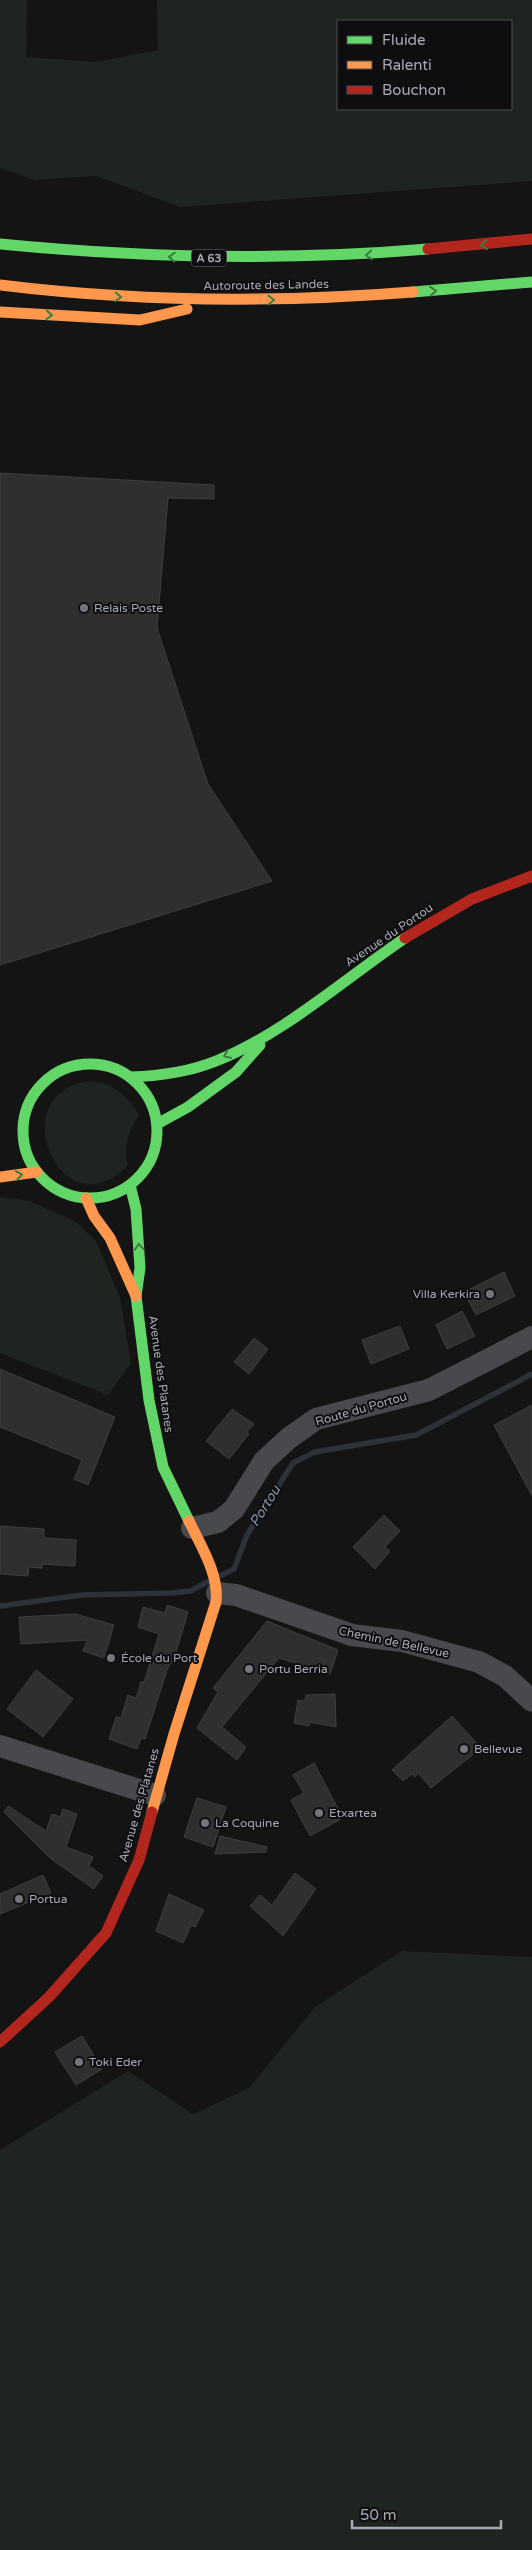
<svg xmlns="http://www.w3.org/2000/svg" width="532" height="2550" font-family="'Varela Round',sans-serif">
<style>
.green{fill:#1e241f;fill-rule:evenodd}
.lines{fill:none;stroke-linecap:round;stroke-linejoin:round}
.stream{stroke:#2c3238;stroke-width:5.5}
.building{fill:#2f2f30;stroke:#3d3e40}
.street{stroke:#48494d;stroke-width:22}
.fast{stroke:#63d668;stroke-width:11}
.slow{stroke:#ff974d;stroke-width:11}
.jam{stroke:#b3261e;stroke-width:11}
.oneway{stroke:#3d7c40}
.poi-dot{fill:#73767c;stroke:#0e0e10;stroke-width:2}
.labels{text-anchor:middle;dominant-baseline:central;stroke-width:4;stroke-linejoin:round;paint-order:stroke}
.shield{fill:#0e0e10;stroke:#787b83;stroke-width:1}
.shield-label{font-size:11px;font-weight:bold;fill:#a6aab4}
.street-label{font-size:12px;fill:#a6aab4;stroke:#0e0e10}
.poi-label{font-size:12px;fill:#a6aab4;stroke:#0e0e10;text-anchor:start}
.water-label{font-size:14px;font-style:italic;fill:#8096ac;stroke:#0e0e10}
</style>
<rect width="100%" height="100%" fill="#141414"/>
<g class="green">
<path d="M0,0H27L26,57L96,62L158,50L157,0H532V181L180,207L96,176L35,180L0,168ZM338,21H511V109H338Z"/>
<path d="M89,1081C113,1083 127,1094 139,1115C129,1130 123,1148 128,1165C63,1235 0,1094 89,1081Z"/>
<polygon points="0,1197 30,1201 76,1222 96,1241 120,1298 131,1363 108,1395 0,1353"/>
<polygon points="402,1951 532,1957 532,2550 0,2550 0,2150 128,2071 193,2114 249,2088 315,2007"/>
</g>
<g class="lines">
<g class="stream">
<polyline points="220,1576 234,1569 247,1535 293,1463 315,1452 416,1435 532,1374"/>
<polyline points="0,1606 82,1595 171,1593 190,1591 208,1582"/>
</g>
</g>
<g class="building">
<polygon points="0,473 214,485 214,499 168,498 157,628 208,784 272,881 0,965"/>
<polygon points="504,1272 515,1296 476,1315 464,1292"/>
<polygon points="462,1311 475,1336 447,1349 436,1325"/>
<polygon points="400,1326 409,1349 371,1364 362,1340"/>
<polygon points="254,1338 268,1349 249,1374 234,1362"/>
<polygon points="0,1369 115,1417 88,1485 74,1479 82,1460 0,1427"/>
<polygon points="532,1405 532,1496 494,1425"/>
<polygon points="232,1409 254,1424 247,1432 249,1434 229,1459 206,1441"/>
<polygon points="384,1515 400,1531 385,1547 390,1551 375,1569 353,1547"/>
<polygon points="0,1526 44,1529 44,1538 76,1540 75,1566 42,1564 42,1568 29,1567 28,1576 0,1574"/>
<polygon points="167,1605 188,1612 173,1662 171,1662 167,1670 145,1739 141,1738 137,1749 109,1739 116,1717 121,1718 128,1695 136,1698 141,1682 144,1682 159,1634 138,1627 143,1607 165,1613"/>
<polygon points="75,1614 114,1625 104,1658 83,1651 87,1640 21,1644 19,1617"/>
<polygon points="267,1621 338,1650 330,1674 279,1658 222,1727 246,1747 237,1760 197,1728 218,1692 213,1688"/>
<polygon points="36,1670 73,1699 43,1737 7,1709"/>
<polygon points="335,1694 336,1727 309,1722 309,1726 294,1723 298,1700 305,1701 306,1695"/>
<polygon points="452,1716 481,1748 431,1788 418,1773 415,1777 412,1774 403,1781 392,1770"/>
<polygon points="314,1763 343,1818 310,1836 291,1800 304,1793 293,1775"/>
<polygon points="197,1798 226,1807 213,1847 184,1837"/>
<polygon points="8,1806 46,1831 52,1814 60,1817 63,1809 77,1814 66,1847 93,1857 89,1866 103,1876 94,1889 51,1859 4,1812"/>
<polygon points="220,1836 267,1847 266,1852 215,1854"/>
<polygon points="295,1873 316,1889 283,1936 250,1906 260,1895 272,1905"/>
<polygon points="43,1875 51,1893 0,1914 0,1894"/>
<polygon points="169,1894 204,1910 195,1927 191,1925 183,1943 156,1931"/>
<polygon points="82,2036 102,2069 76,2085 55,2052"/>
</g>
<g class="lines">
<g class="street">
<polyline points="192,1528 218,1522 234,1509 264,1461 289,1438 316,1419 429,1390 532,1337"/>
<polyline points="217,1593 236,1595 352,1635 402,1641 479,1662 505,1676 532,1701"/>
<polyline points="0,1746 155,1795"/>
</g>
<g class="fast">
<path d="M0,244C143,258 285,261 428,249"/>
<polyline points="413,292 532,282"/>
<circle cx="90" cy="1131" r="67"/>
<path d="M130,1077C159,1076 189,1072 216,1061C282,1035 346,978 405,938"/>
<polyline points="157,1124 188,1107 236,1072 260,1045"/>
<polyline points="130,1185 136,1209 140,1268 136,1296 149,1400 163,1467 189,1521"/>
</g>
<g class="slow">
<path d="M0,285C138,302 275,303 413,292"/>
<polyline points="0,312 140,320 187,309"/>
<polyline points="0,1177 37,1172"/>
<polyline points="86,1198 94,1216 110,1238 136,1296"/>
<path d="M152,1812L174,1734L216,1602C219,1574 201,1546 189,1521"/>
</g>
<g class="jam">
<polyline points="428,249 532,239"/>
<polyline points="405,938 472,899 532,876"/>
<polyline points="0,2042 49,1997 106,1933 139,1860 152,1812"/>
</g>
</g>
<defs><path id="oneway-chevron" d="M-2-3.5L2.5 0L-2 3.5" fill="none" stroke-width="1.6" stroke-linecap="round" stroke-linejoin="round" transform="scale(1.25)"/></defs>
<g class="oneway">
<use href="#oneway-chevron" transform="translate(484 245) rotate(173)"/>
<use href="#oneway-chevron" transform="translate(369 255) rotate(176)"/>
<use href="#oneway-chevron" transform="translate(172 257) rotate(-177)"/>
<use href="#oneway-chevron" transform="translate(433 291) rotate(-5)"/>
<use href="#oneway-chevron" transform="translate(118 297) rotate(2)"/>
<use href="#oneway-chevron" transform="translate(271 300) rotate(-1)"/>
<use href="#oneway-chevron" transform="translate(49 315) rotate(3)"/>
<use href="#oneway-chevron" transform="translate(227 1055) rotate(155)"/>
<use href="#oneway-chevron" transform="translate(19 1175) rotate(-9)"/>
<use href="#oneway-chevron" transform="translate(139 1247) rotate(-94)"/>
</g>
<g class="poi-dot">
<circle cx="84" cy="608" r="5"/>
<circle cx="490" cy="1294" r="5"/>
<circle cx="111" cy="1658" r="5"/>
<circle cx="249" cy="1669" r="5"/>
<circle cx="464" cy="1749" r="5"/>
<circle cx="319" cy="1813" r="5"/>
<circle cx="205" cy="1823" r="5"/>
<circle cx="19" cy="1899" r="5"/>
<circle cx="79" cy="2062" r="5"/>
</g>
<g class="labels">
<rect class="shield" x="191.5" y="249.5" width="35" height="17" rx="4"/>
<g class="shield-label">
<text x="209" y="258">A 63</text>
</g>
<g class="street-label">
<text transform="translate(266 285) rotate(-1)">Autoroute des Landes</text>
<text transform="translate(389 935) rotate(-34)">Avenue du Portou</text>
<text transform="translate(161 1374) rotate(82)">Avenue des Platanes</text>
<text transform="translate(361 1409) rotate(-16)">Route du Portou</text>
<text transform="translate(394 1642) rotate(12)">Chemin de Bellevue</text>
<text transform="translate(139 1805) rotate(-74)">Avenue des Platanes</text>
</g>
<g class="poi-label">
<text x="94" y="608">Relais Poste</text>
<text x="480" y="1294" text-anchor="end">Villa Kerkira</text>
<text x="121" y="1658">École du Port</text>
<text x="259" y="1669">Portu Berria</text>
<text x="474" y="1749">Bellevue</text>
<text x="329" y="1813">Etxartea</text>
<text x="215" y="1823">La Coquine</text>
<text x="29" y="1899">Portua</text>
<text x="89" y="2062">Toki Eder</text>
</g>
<g class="water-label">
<text transform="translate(265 1506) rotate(-58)">Portou</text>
</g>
</g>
<rect x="337" y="20" width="175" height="90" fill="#0e0e10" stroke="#4b4c52"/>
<rect x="347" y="36" width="25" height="8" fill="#63d668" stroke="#4b4c52"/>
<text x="382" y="45" font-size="15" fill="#a6aab4">Fluide</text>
<rect x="347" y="61" width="25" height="8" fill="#ff974d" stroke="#4b4c52"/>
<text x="382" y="70" font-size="15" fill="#a6aab4">Ralenti</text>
<rect x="347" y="86" width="25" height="8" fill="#b3261e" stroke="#4b4c52"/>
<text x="382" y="95" font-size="15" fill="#a6aab4">Bouchon</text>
<path d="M352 2520v8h149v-8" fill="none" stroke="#a6aab4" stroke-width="2.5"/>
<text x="360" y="2520" font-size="15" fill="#a6aab4" stroke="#0e0e10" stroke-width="4" paint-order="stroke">50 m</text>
</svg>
